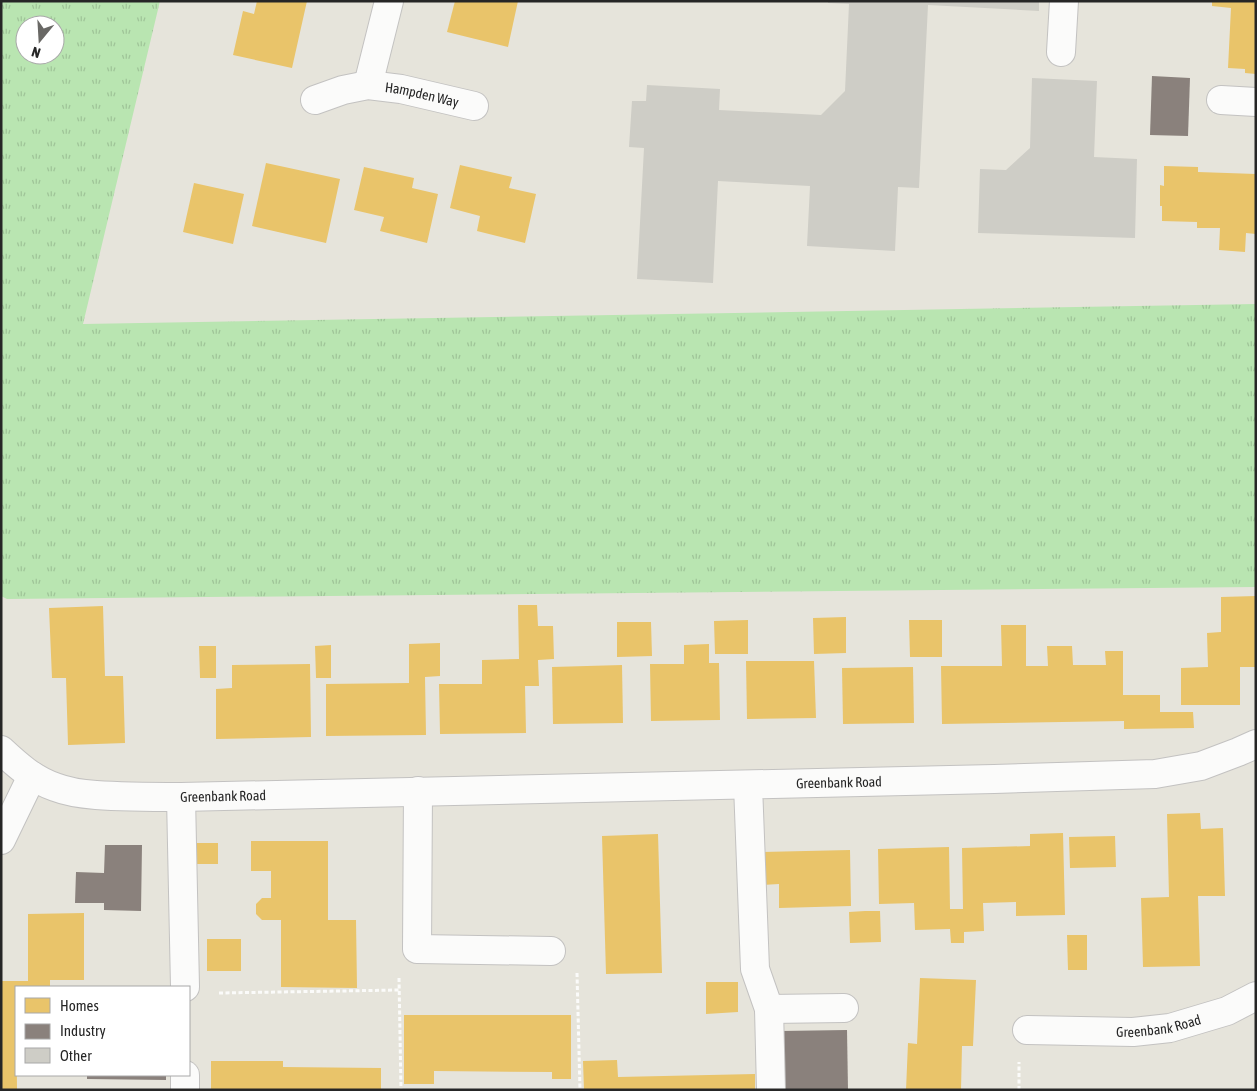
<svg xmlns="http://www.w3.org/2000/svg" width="1257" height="1091" font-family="'Asap Condensed',sans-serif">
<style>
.park{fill:url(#park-tufts);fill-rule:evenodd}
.homes{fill:#e9c46a}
.industry{fill:#8a817c}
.building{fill:#cecdc6}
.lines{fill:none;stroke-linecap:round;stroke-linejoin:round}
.minor-casing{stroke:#c3c2c1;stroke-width:30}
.path{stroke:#fbfbfa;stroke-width:3;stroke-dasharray:4 2.5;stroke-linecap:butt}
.minor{stroke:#fbfbfa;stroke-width:28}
.labels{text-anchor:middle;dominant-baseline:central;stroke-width:5;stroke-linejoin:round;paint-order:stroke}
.street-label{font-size:14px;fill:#262626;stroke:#fff}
</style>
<defs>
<pattern id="park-tufts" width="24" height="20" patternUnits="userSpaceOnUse" patternTransform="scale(1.25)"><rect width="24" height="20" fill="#b9e5b1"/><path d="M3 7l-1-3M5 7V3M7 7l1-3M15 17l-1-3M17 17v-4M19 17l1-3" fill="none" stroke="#9fc498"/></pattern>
</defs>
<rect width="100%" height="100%" fill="#e6e4db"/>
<path class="park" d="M1,1H160L83,324L1256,304V587L7,599L1,596ZM25,25H55V55H25Z"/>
<g class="homes">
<polygon points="257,1 307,1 292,68 233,55 243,11 254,14"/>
<polygon points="455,1 518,1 508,47 447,32"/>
<polygon points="1212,1 1256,1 1256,74 1245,73 1245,69 1228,68 1231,8 1212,6"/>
<polygon points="266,163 340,179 326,243 252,226"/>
<polygon points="460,165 512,177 509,188 536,194 525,243 477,231 480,216 450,208"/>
<polygon points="1164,166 1198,167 1198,172 1256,174 1256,234 1246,233 1245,252 1219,250 1220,228 1197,228 1197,222 1162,221 1162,206 1160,206 1160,185 1164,186"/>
<polygon points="364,167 414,178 412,188 438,194 427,243 380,231 384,217 354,210"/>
<polygon points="194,183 244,194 233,244 183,232"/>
<polygon points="1256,596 1256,667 1240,667 1240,705 1181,705 1181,668 1208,667 1207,633 1221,632 1221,597"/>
<polygon points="518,605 537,605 538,626 553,626 554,659 538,660 539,686 525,686 526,733 440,734 439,684 482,684 482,660 519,659"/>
<polygon points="103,606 105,676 123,676 125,743 68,745 66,678 52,678 49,608"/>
<polygon points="846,617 846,653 814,654 813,618"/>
<polygon points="748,620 748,654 715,654 714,621"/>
<polygon points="909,620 942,620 942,657 910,657"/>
<polygon points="617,622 651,622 652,656 617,657"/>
<polygon points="1001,625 1026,625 1026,666 1048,666 1047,646 1072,646 1073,665 1106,665 1105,651 1123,651 1123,695 1160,695 1160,712 1193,712 1194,728 1124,729 1124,721 942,724 941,666 1002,666"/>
<polygon points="440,643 440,676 425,677 426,735 326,736 326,684 409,683 409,644"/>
<polygon points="709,644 709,663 719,663 720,720 651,721 650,664 684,664 684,645"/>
<polygon points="331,645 331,678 316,678 315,646"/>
<polygon points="199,646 216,646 216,678 200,678"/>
<polygon points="746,661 814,661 816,718 747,719"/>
<polygon points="310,664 311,737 216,739 216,689 232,688 232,665"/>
<polygon points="622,665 623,723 553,724 552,667"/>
<polygon points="913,667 914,723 843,724 842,668"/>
<polygon points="1200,813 1201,829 1223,828 1225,896 1198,896 1200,966 1143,967 1141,898 1169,897 1167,814"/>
<polygon points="1063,833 1065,915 1016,916 1016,902 983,903 984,931 964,932 964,943 951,943 950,929 915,930 914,903 879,904 878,849 949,847 950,909 963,909 962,848 1030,846 1030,834"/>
<polygon points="658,834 662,973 606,974 602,836"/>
<polygon points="1115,836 1116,867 1070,868 1069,837"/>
<polygon points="251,841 328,841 328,920 356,920 357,988 281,987 281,920 262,920 256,914 256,904 262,898 271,898 271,871 251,871"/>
<rect x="196" y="843" width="22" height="21"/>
<polygon points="850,850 851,906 779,908 779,884 762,885 761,852"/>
<polygon points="865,911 880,911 881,942 850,943 849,912"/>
<polygon points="84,913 84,980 50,980 50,987 16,987 17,1090 1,1090 1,981 28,981 28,914"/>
<polygon points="1067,935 1087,935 1087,970 1068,970"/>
<rect x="207" y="939" width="34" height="32"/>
<polygon points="920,978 976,980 973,1046 962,1046 961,1090 906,1090 908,1043 917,1044"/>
<polygon points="706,982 738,982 738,1012 706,1014"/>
<polygon points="404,1015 571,1015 571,1079 552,1079 552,1072 434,1071 434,1084 404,1084"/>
<polygon points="617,1060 618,1077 755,1074 755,1090 584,1090 583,1061"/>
<polygon points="211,1061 283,1061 283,1067 381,1068 381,1090 211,1090"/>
</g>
<g class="industry">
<polygon points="1152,76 1190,78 1188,136 1150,135"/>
<polygon points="105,845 142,845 141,911 104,910 104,903 75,903 76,872 104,873"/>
<polygon points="847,1030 848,1090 782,1090 781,1031"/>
<polygon points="87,1075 166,1075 166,1080 87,1079"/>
</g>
<g class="building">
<polygon points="828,1 1039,1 1039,11 928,5 919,188 898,187 895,251 807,246 810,186 718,181 713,283 637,279 644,148 629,147 632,101 646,101 647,85 720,89 719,110 821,115 845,91 849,4 828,3"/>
<polygon points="1032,78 1097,81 1094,157 1137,159 1135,238 978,233 980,169 1006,170 1030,148"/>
</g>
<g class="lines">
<defs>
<g id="minor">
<polyline points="1061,52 1064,1"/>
<polyline points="368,85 389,1"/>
<path id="s1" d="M315,100L343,90L368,85L401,89L474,106"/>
<polyline points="1221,100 1256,102"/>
<path id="s2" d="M1,750C17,765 34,780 55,787C68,792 82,794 96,795C124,797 153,797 181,797L994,779L1155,774L1201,766L1238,752L1256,744"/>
<polyline points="748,785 755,969 769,1009 771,1090"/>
<polyline points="418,791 417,949 551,951"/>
<polyline points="181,797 185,987"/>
<polyline points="1,840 32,776"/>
<polyline points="769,1009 844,1008"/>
<path id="s3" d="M1027,1030L1133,1032L1170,1028L1227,1011L1256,996"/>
<polyline points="185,1075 185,1090"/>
</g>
</defs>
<use href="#minor" class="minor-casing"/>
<g class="path">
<polyline points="577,973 580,1090"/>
<polyline points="399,978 401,1090"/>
<polyline points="219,993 399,990"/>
<polyline points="1019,1090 1019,1062"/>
</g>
<use href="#minor" class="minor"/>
</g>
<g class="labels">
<g class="street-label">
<text stroke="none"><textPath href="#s1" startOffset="110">Hampden Way</textPath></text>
<text stroke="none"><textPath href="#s2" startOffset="851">Greenbank Road</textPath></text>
<text stroke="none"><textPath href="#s2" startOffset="235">Greenbank Road</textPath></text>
<text stroke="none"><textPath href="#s3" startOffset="132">Greenbank Road</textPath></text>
</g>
</g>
<rect width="1257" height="1091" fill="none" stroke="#262626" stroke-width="5"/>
<rect x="15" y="986" width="175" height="90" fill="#ffffff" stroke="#a8a8a8"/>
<rect x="25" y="998" width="25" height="15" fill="#e9c46a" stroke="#a8a8a8"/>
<text x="60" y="1011" font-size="15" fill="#262626">Homes</text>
<rect x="25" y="1024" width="25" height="15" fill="#8a817c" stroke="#a8a8a8"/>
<text x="60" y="1036" font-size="15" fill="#262626">Industry</text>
<rect x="25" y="1048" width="25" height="15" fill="#cecdc6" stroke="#a8a8a8"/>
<text x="60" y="1061" font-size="15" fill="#262626">Other</text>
<g transform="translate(40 40) rotate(198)"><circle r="24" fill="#ffffff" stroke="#a8a8a8"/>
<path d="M0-4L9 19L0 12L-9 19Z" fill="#696865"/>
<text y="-8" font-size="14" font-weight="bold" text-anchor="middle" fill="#262626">N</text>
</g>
</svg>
